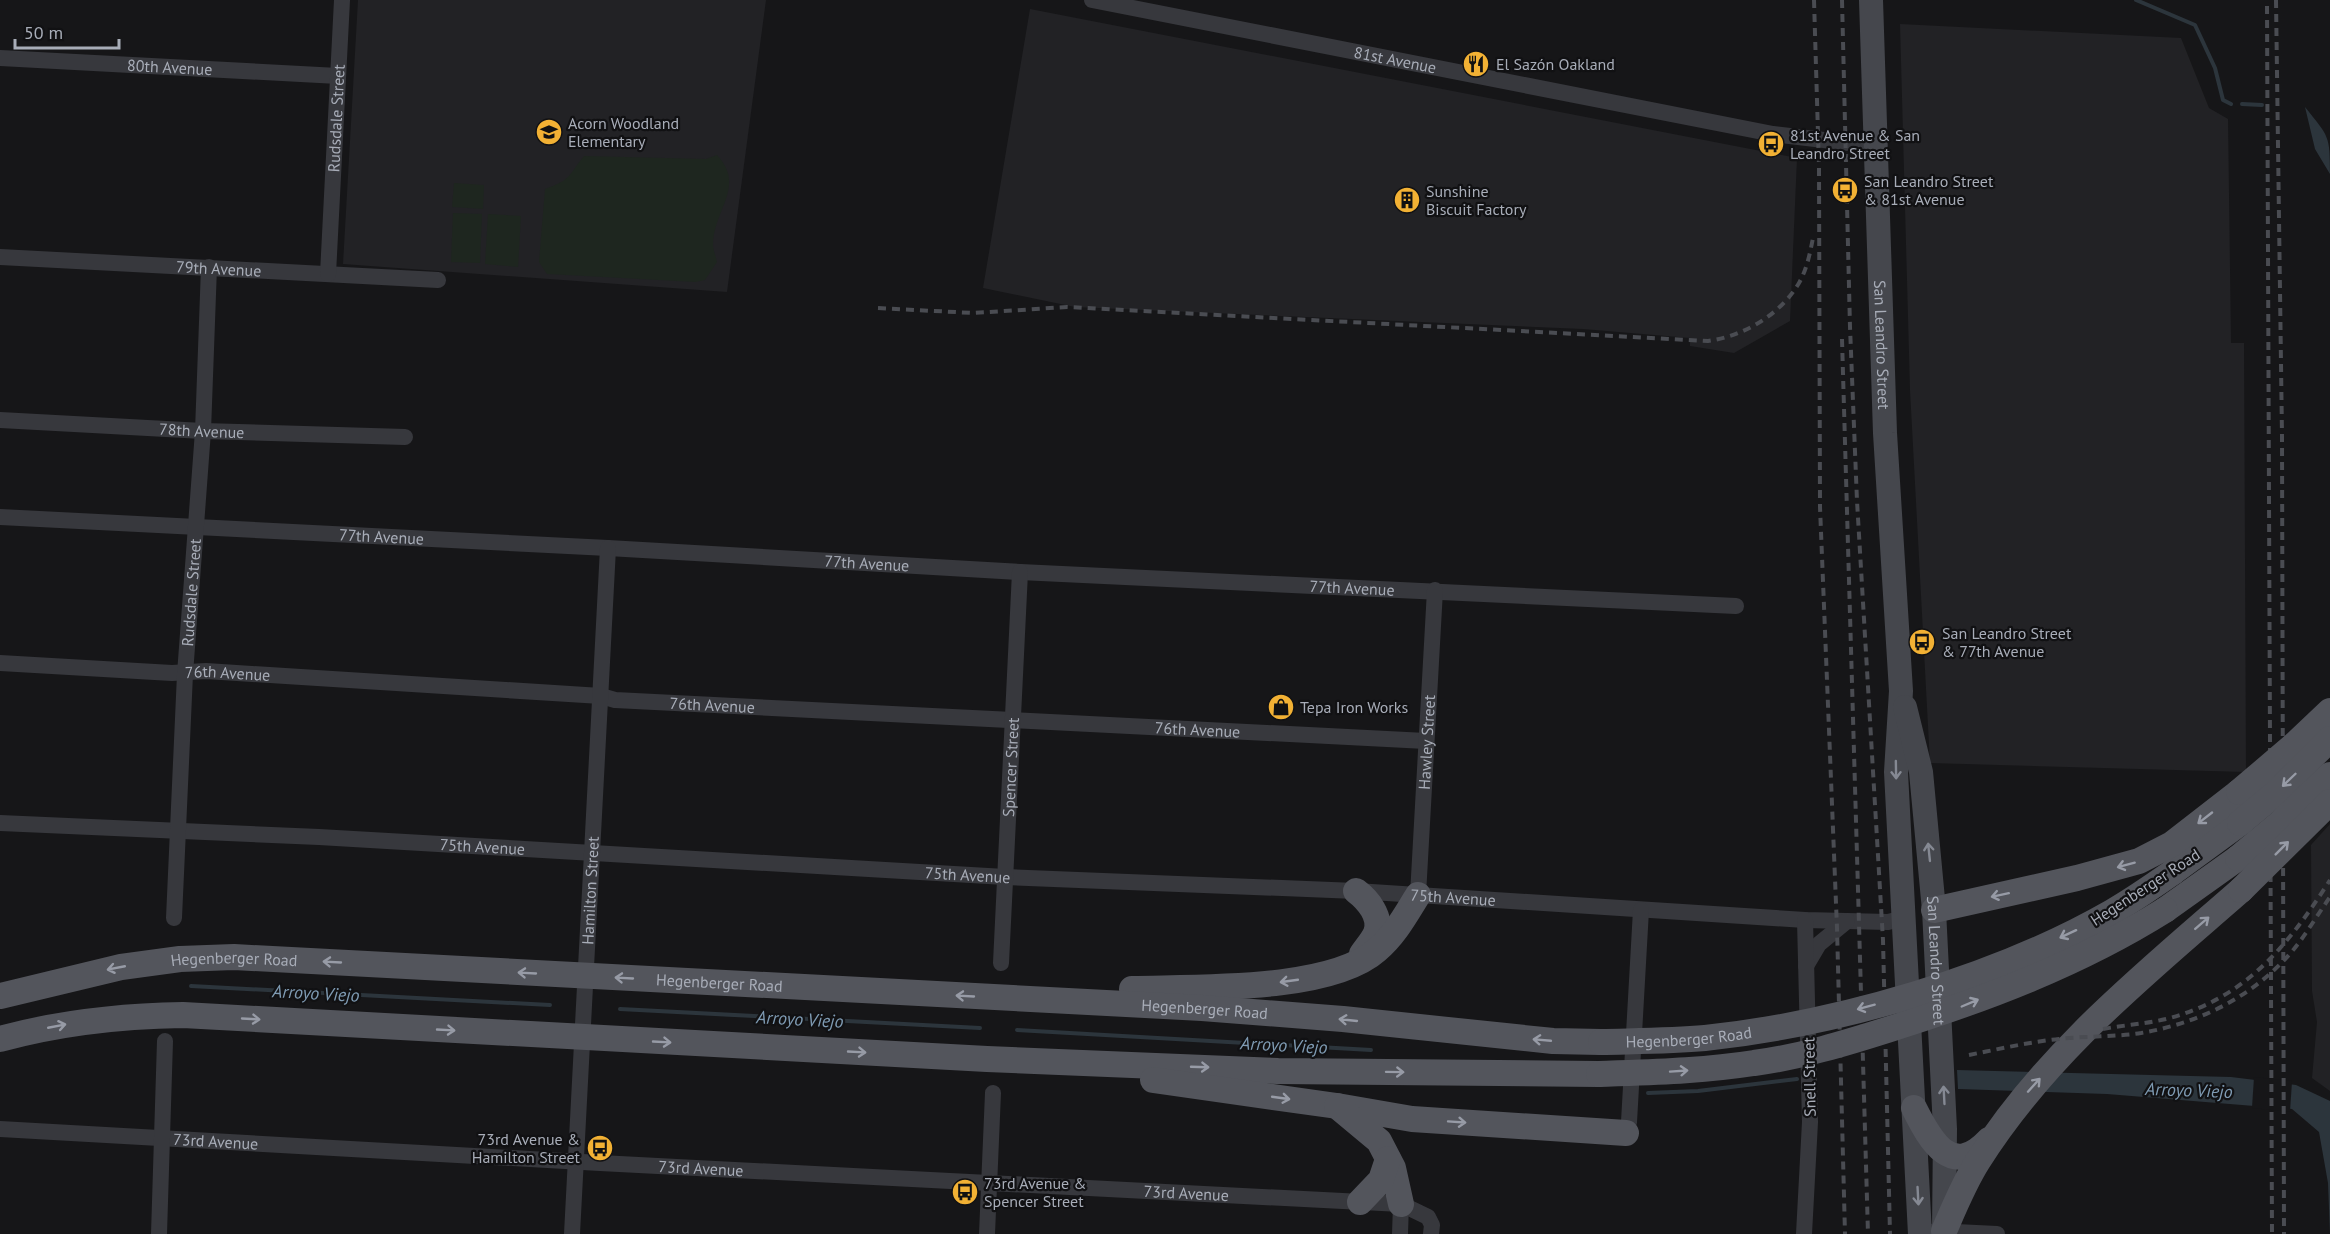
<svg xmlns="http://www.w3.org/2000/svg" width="2330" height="1234" font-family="'PT Sans',sans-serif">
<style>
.built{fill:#222225}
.green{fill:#1e261f}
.water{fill:#2c353c}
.pier{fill:#161618}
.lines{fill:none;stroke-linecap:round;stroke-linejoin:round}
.stream{stroke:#2c353c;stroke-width:4}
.street{stroke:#37383d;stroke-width:16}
.secondary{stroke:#45474d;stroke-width:24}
.primary{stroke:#53555c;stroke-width:26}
.rail{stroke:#4a4c52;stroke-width:4;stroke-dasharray:8 6;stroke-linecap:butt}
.primary-bridge{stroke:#53555c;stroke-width:26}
.oneway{stroke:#858993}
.oneway2{stroke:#979ba6}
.labels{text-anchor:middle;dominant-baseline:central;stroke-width:4.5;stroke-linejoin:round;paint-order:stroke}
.street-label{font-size:16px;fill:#a8adb8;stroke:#111113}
.poi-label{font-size:16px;fill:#a8adb8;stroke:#111113;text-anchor:start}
.water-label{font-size:18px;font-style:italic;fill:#7f9bb3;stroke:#111113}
</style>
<rect width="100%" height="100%" fill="#161618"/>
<g class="built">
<polygon points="358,0 766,0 727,292 343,264"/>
<polygon points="1030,9 1797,158 1790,321 1734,353 1690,346 1690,338 1583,329 1075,307 983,288"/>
<polygon points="1900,24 2181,38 2209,108 2228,119 2231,343 2244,343 2246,772 1930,763 1910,390"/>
<polygon points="2330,824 2330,1091 2312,1078 2317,1022 2312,991 2311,845"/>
</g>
<g class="green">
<path d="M717,155C746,186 714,209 713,244C713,250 716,257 717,262L705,280L695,282L547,274L539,262L545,189C571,180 568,176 584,156L706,159Z"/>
<polygon points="454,183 484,185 483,209 452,207"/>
<polygon points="453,213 482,214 480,263 451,262"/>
<polygon points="488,214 521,216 518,267 485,264"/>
</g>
<g class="water">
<path d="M2305,107C2329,137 2330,135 2330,174L2315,149Z"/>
<polygon points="1957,1070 2231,1077 2296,1085 2330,1101 2330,1234 2328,1183 2319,1132 2292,1109 2107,1094 1958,1089"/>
</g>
<polygon class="pier" points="2254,1077 2292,1081 2290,1112 2252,1108"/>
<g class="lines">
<g class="stream">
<polyline points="2136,0 2195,25 2215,68 2223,100 2231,104"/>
<polyline points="2242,104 2262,105"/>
<polyline points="191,986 550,1005"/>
<polyline points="620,1009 980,1028"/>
<polyline points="1017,1030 1371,1050"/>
<polyline points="1648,1093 1698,1091 1797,1079"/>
</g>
<g class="street">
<path id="s1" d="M1092,0L1773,134L1875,146"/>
<path id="s2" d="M0,58L338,76"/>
<path id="s3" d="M0,257L438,280"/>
<path id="s4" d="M328,274L342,0"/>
<path id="s5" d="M0,420L203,431L405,437"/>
<path id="s6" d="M0,517L608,548L1020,572L1736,606"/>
<path id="s7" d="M0,663L172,673L206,671L601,696L615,700L1426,741"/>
<path id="s8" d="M0,823L319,837L1005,877L1356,891L1805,920L1888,922L1904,918"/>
<path id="s9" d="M1418,895L1435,590"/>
<path id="s10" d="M174,918L185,674L203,431L209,267"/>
<path id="s11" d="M1001,963L1020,572"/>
<polyline points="1806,966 1819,944 1847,921"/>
<path id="s12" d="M0,1129L600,1163L1401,1204L1428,1217L1432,1225L1431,1234"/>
<polyline points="1626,1133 1629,1122 1641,910"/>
<polyline points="1935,1231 1997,1234"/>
<polyline points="159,1234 165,1041"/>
<path id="s13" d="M572,1234L608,548"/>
<polyline points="987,1234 993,1093"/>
<polyline points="1400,1234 1401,1204"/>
<polyline points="1804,1234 1810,1122 1805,920"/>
</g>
<g class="secondary">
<path id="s14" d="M1871,0L1885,433L1901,691L1896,772L1920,1234"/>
<path id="s15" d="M1905,707L1921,772L1934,910L1945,1129L1944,1231"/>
</g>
<g class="primary">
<polyline points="2173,872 2240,823"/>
<path d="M1356,891C1368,900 1382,917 1376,933C1373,940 1366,948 1362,954"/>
<polyline points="1934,910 2077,878 2139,861 2172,844 2239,792"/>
<polyline points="2165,910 2238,858"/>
<path d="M1132,989C1195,987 1330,992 1377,950C1395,935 1406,914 1418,895"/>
<path id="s16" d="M0,996L121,967L180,959L234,957L1202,1008L1343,1019L1553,1041L1601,1042"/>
<path d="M0,1039C62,1022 120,1016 183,1015L987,1059L1278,1071L1599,1074"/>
<polyline points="1153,1080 1337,1106 1412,1119 1626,1133"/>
<polyline points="1337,1106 1379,1141 1393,1168 1401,1204"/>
<path d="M1914,1108C1931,1142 1952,1179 1989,1140"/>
<polyline points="1360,1202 1381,1180 1388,1159"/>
<path d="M1944,1231C1954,1208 1964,1183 1978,1161C2046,1053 2146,973 2241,890"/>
</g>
<g class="rail">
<polyline points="1814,0 1819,167 1820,507 1837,928 1845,1234"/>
<polyline points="1842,0 1850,327 1857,501 1883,940 1890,1234"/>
<polyline points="2276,0 2282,436 2284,1234"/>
<polyline points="2267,6 2272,1234"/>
<path d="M878,308L973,313L1067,307L1708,341C1744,336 1780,315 1799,283C1807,269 1810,253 1813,238"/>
<polyline points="1842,339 1868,1234"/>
<path d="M2103,1029C2124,1025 2145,1024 2166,1019C2245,999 2288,946 2330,880"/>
<path d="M1969,1055C1999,1049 2029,1042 2059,1039C2086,1036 2114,1037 2141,1033C2200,1023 2255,996 2294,949C2307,933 2318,914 2330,897"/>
</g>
<g class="primary-bridge">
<polyline points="2239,792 2293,746 2330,711"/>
<polyline points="2240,823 2276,793 2330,739"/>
<polyline points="2238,858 2279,824 2330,775"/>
<polyline points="2241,890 2330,802"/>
<path id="s17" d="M1601,1042C1636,1041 1671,1041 1705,1038C1837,1024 1997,978 2112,912C2133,900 2153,886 2173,872"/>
<path d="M1599,1074C1651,1072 1702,1071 1754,1063C1800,1057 1846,1043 1890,1029C1986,999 2079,964 2165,910"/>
</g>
</g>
<defs><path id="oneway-shaft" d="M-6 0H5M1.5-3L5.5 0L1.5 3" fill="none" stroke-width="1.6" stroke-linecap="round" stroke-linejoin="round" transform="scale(1.5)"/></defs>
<g class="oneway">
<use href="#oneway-shaft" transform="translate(1896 770) rotate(89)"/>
<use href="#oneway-shaft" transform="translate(1929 852) rotate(-96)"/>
<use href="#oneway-shaft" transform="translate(1944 1095) rotate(-93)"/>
<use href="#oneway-shaft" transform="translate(1918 1196) rotate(87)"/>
</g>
<g class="oneway2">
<use href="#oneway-shaft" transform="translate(2289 780) rotate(136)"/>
<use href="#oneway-shaft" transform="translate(2205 818) rotate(142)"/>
<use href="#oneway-shaft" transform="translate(2282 848) rotate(-45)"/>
<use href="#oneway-shaft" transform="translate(2126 865) rotate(165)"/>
<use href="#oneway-shaft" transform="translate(2000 895) rotate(168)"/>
<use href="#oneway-shaft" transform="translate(2202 923) rotate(-41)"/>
<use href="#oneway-shaft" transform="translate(2068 934) rotate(155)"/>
<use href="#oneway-shaft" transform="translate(332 962) rotate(-177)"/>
<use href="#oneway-shaft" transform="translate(116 968) rotate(169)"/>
<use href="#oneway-shaft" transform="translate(527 973) rotate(-177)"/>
<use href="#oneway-shaft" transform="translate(624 978) rotate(-177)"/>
<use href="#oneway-shaft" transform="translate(1289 981) rotate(172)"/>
<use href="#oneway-shaft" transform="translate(965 996) rotate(-177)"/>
<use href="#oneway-shaft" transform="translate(1970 1003) rotate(-23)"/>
<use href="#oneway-shaft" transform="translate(1866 1007) rotate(165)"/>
<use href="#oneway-shaft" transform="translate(251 1019) rotate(3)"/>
<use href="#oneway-shaft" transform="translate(1348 1020) rotate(-174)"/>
<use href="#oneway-shaft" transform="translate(57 1026) rotate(-11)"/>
<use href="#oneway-shaft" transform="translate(446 1030) rotate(3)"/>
<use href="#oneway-shaft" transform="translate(1542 1040) rotate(-175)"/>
<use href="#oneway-shaft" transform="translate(662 1042) rotate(3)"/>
<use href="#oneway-shaft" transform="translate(857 1052) rotate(3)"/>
<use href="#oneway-shaft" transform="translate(1200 1067) rotate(2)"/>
<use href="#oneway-shaft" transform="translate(1679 1071) rotate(-4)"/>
<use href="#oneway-shaft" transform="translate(1395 1072) rotate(1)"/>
<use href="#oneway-shaft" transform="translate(2034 1085) rotate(-48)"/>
<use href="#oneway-shaft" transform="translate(1281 1098) rotate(8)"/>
<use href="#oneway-shaft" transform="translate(1457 1122) rotate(4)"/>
</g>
<defs>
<symbol id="restaurant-disc" viewBox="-11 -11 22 22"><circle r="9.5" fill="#f2b134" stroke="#111113"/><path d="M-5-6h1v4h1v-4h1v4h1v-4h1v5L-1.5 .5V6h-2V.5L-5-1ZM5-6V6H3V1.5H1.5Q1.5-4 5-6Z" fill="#111"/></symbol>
<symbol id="school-disc" viewBox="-11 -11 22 22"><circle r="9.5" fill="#f2b134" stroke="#111113"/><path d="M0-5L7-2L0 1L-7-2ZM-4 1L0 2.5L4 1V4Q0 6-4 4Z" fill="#111"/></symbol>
<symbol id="bus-disc" viewBox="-11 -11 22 22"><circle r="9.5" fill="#f2b134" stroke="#111113"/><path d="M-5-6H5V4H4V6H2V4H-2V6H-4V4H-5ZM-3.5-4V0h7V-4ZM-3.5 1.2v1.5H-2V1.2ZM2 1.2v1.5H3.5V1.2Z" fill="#111"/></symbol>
<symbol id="building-disc" viewBox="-11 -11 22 22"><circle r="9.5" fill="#f2b134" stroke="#111113"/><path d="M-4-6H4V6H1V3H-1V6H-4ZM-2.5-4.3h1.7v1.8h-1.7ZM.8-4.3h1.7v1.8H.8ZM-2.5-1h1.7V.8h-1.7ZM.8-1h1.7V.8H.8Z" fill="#111"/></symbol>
<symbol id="shop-disc" viewBox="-11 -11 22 22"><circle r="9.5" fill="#f2b134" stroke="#111113"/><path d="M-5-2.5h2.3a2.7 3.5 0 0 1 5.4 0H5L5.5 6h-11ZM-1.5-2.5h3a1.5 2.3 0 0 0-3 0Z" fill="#111"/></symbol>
</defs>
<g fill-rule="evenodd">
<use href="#restaurant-disc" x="1461" y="49" width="30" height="30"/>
<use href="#school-disc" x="534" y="117" width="30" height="30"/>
<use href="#bus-disc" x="1756" y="129" width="30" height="30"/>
<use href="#bus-disc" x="1830" y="175" width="30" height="30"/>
<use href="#building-disc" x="1392" y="185" width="30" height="30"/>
<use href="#bus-disc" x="1907" y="627" width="30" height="30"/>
<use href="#shop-disc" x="1266" y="692" width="30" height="30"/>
<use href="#bus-disc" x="585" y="1133" width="30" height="30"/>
<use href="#bus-disc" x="950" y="1177" width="30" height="30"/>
</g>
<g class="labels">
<g class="street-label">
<text stroke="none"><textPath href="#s1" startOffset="309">81st Avenue</textPath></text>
<text stroke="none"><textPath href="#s2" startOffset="170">80th Avenue</textPath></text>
<text stroke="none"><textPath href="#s4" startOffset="156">Rudsdale Street</textPath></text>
<text stroke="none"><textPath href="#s3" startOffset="219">79th Avenue</textPath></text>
<text stroke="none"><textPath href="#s14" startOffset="345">San Leandro Street</textPath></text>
<text stroke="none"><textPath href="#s5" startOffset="202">78th Avenue</textPath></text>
<text stroke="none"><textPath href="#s6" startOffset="382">77th Avenue</textPath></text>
<text stroke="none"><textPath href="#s6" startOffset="868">77th Avenue</textPath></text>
<text stroke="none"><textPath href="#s6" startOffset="1354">77th Avenue</textPath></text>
<text stroke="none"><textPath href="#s10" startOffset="326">Rudsdale Street</textPath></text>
<text stroke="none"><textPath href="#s7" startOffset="228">76th Avenue</textPath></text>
<text stroke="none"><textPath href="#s7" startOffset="714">76th Avenue</textPath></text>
<text stroke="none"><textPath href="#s7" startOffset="1200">76th Avenue</textPath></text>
<text stroke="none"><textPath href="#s9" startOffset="153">Hawley Street</textPath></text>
<text stroke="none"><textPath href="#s11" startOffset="196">Spencer Street</textPath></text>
<text stroke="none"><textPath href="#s8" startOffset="483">75th Avenue</textPath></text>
<text stroke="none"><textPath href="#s8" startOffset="969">75th Avenue</textPath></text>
<text transform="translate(2145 887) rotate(-33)">Hegenberger Road</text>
<text stroke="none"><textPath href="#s13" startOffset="344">Hamilton Street</textPath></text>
<text stroke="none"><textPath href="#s8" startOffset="1455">75th Avenue</textPath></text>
<text stroke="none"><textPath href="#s16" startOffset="238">Hegenberger Road</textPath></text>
<text stroke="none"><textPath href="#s15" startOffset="256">San Leandro Street</textPath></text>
<text stroke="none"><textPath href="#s16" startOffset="724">Hegenberger Road</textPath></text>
<text stroke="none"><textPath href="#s16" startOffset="1210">Hegenberger Road</textPath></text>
<text stroke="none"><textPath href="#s17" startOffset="88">Hegenberger Road</textPath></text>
<text transform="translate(1809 1077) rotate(-91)">Snell Street</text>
<text stroke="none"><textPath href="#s12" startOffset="216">73rd Avenue</textPath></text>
<text stroke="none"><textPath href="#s12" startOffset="702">73rd Avenue</textPath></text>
<text stroke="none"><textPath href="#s12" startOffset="1188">73rd Avenue</textPath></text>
</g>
<g class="poi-label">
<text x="1496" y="64">El Sazón Oakland</text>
<text x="568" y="123">Acorn Woodland<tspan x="568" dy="18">Elementary</tspan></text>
<text x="1790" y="135">81st Avenue &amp; San<tspan x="1790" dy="18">Leandro Street</tspan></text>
<text x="1864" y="181">San Leandro Street<tspan x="1864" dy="18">&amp; 81st Avenue</tspan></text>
<text x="1426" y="191">Sunshine<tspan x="1426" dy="18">Biscuit Factory</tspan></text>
<text x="1942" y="633">San Leandro Street<tspan x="1942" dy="18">&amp; 77th Avenue</tspan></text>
<text x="1300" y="707">Tepa Iron Works</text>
<text x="580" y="1139" text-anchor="end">73rd Avenue &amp;<tspan x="580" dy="18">Hamilton Street</tspan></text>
<text x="984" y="1183">73rd Avenue &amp;<tspan x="984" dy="18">Spencer Street</tspan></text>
</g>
<g class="water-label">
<text transform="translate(316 993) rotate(3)">Arroyo Viejo</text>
<text transform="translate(800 1019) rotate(3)">Arroyo Viejo</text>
<text transform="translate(1284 1045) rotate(3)">Arroyo Viejo</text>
<text transform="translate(2189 1090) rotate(2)">Arroyo Viejo</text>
</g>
</g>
<path d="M15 39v9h104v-9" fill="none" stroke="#a8adb8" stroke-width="3"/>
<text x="24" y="39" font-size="18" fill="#a8adb8" stroke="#111113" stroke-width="4.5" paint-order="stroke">50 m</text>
</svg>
